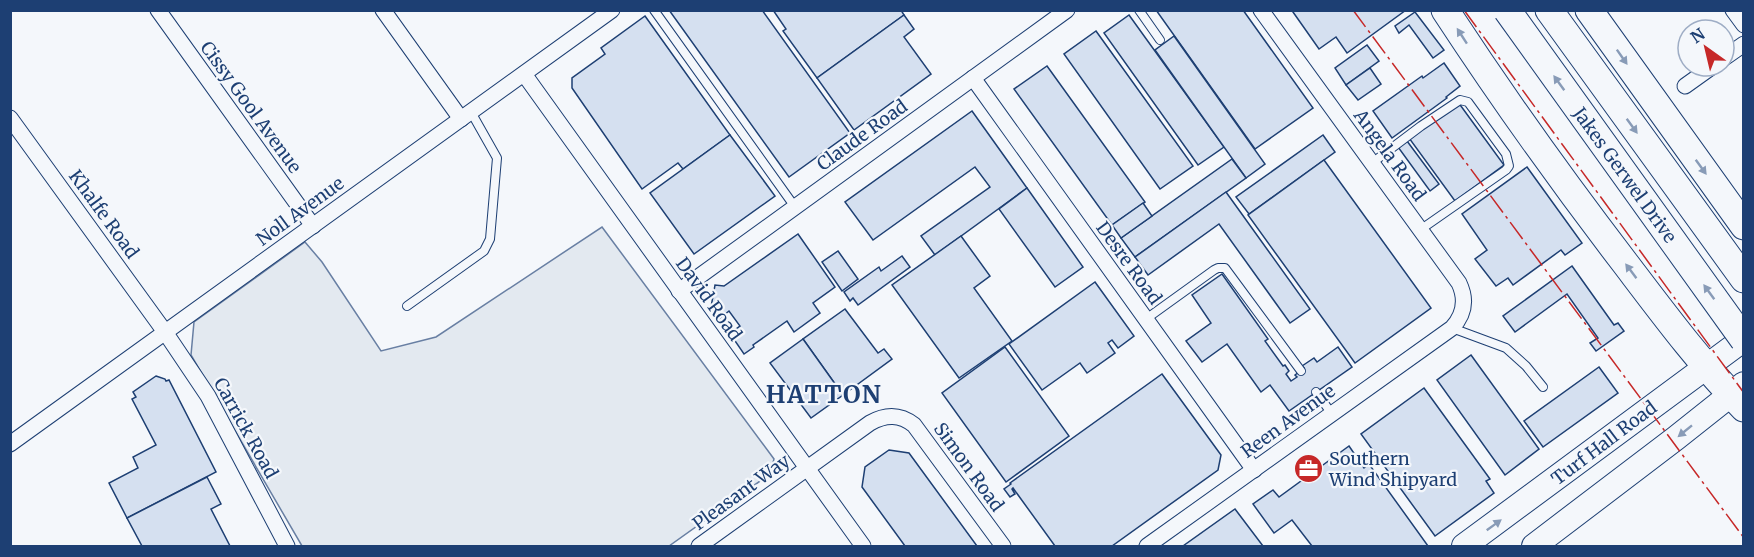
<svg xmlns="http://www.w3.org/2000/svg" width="1754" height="557" font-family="Merriweather,serif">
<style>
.green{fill:#e3e9f0;stroke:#687fa3;stroke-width:1.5}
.building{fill:#d5e0f0;stroke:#1d3f73;stroke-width:1.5}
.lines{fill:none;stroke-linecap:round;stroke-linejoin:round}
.lane-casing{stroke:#1d3f73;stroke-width:10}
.street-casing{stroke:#1d3f73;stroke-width:17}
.primary-casing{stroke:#1d3f73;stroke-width:26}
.highway-casing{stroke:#1d3f73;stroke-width:29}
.lane{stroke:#f4f7fb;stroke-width:8}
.street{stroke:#f4f7fb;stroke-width:15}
.primary{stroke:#f4f7fb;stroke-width:24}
.highway{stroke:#f4f7fb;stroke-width:27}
.highway-bridge-casing{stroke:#1d3f73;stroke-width:29;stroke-linecap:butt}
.highway-bridge{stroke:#f4f7fb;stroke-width:27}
.power{stroke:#c62828;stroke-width:1.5;stroke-dasharray:21 4.5 3 4.5;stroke-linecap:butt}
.oneway{fill:#889bb7}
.labels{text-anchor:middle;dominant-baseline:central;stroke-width:4.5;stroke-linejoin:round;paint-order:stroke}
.street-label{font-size:18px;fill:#1d3f73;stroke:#f4f7fb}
.poi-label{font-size:18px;fill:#1d3f73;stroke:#f4f7fb;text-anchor:start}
.district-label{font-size:24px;font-weight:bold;letter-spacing:1.5px;fill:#1d3f73;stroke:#f4f7fb}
</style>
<rect width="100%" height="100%" fill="#f4f7fb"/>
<polygon class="green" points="602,227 774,459 770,474 669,546 302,546 191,355 194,322 305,242 322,262 381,351 436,337"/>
<g class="building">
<polygon points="669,10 762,10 850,133 789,177"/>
<polygon points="773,10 901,10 904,15 817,78 783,31 786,29"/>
<polygon points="1156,10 1243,10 1313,108 1255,149"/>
<polygon points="1295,10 1406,10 1347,53 1336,37 1319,49 1293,12"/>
<polygon points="1415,12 1444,50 1433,58 1409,25 1399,33 1395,26"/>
<polygon points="904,15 914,29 904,37 931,74 854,130 817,78"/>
<polygon points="1129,15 1224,147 1198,165 1104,33"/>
<polygon points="645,16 730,135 683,169 678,163 642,189 572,88 572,78 605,54 601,48"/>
<polygon points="1096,31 1193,166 1160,189 1064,54"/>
<polygon points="1174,36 1265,164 1246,178 1155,50"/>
<polygon points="1367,45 1379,61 1346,85 1335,68"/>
<polygon points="1444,63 1460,86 1446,97 1447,98 1392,138 1373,111 1422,76 1423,78"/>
<polygon points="1047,66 1145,202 1112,225 1014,89"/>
<polygon points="1370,68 1381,84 1358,100 1346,85"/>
<polygon points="1458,102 1504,165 1455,201 1409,138"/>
<polygon points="972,111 1027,188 935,255 921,236 990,187 975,167 873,240 845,202"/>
<polygon points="730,135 775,196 694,254 650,193"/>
<polygon points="1323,135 1335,152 1249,214 1236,197"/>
<polygon points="1407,141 1439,184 1430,191 1398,147"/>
<polygon points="1232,159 1246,178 1135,257 1121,238"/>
<polygon points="1324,160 1431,308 1355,363 1248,215"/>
<polygon points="1527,167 1582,243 1565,255 1561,250 1513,285 1508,278 1496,286 1475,259 1487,250 1462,214"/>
<polygon points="1027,188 1083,267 1055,287 999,209"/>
<polygon points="1226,192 1310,309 1290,323 1219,224 1148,275 1135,257"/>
<polygon points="1143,203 1152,216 1121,238 1112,225"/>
<polygon points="798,234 835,287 813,303 820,313 794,332 787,321 753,345 754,347 744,354 733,338 739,333 736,329 740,326 729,311 719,319 711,307 715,285 724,286"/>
<polygon points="961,236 990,276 974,288 1012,341 959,378 892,285"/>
<polygon points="838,251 858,279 842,291 822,262"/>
<polygon points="902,256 910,267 858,305 853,298 850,301 844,292 879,267 881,271"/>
<polygon points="1572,266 1614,325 1618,323 1624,331 1596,351 1590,343 1598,338 1567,294 1515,332 1503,316"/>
<polygon points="1222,274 1268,339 1265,341 1283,366 1285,365 1289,371 1286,374 1291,381 1297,377 1295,375 1304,368 1302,366 1314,358 1317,362 1338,347 1352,367 1289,411 1270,385 1261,392 1227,344 1202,362 1186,341 1211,323 1192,295"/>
<polygon points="1095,282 1134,336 1118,348 1112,340 1108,343 1115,353 1087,373 1080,363 1042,390 1009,344"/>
<polygon points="845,309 878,353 884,349 892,359 843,395 803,339"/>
<polygon points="803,339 843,395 811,418 770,363"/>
<polygon points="1005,347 1069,436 1006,482 942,393"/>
<polygon points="1471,355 1539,449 1505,475 1437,380"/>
<polygon points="1599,367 1618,393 1543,447 1524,421"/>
<polygon points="1162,374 1221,455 1218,470 1112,546 1055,546 1013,488 1012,489 1015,494 1010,497 1004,489 1011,484 1010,483"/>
<polygon points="156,376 165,379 166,381 169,380 216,472 127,518 109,483 138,468 133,457 156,445 132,399 136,397 133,392"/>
<polygon points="1424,388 1490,479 1486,481 1494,493 1435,536 1361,434"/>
<polygon points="1349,446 1364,468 1369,464 1428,546 1312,546 1292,520 1274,533 1253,504 1273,490 1279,497"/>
<polygon points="889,450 909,453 977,546 905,546 862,487 865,467"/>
<polygon points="207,477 221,504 211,509 230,546 142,546 127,518"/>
<polygon points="1235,509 1263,546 1183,546"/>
</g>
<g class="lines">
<defs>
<g id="lane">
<polyline points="654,10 795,207"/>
<polyline points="1139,10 1160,40"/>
<polyline points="1372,163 1421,126 1460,100 1468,102 1506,154 1509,166 1506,170 1420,230"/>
<polyline points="407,306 484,251 490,239 497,158 471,112"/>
<polyline points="1146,319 1214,270 1218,268 1225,268 1301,371"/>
<polyline points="1452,328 1506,348 1526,366 1543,387"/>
<polyline points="1316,392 1332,414"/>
</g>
<g id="street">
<polyline points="158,10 313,226"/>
<polyline points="383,10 461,119"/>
<polyline points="1733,10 1744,25"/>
<polyline points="1724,58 1744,44"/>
<polyline points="524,74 863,546"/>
<polyline points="973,78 1254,470"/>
<polyline points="1685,86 1713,66"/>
<polyline points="10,118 165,332 208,396 287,546"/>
<polyline points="679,291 1067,10"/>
<polyline points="10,444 612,10"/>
<path d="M699,546L870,423C886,414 900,414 914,425L1003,546"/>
<path d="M1147,546L1452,328C1464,315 1467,300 1459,283L1261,10"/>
</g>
<g id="primary">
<polyline points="1464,546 1744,339"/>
<polyline points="1534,546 1676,438 1744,384"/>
</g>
<g id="highway">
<path d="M1445,10C1502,97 1562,181 1625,263C1663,313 1700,363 1744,408"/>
<polyline points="1549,10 1744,279"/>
<polyline points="1589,10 1744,226"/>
</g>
</defs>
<use href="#lane" class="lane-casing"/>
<use href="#street" class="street-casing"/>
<use href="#primary" class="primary-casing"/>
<use href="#highway" class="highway-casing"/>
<use href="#lane" class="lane"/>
<use href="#street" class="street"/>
<use href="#primary" class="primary"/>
<use href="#highway" class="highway"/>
<defs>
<polyline id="highway-bridge" points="1507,10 1744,340"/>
</defs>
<use href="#highway-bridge" class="highway-bridge-casing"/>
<use href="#highway-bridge" class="highway-bridge"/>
<g class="power">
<polyline points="1353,10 1744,538"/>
<polyline points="1464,10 1744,393"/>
</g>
</g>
<defs><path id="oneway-solid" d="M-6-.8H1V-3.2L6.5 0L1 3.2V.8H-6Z" transform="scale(1.5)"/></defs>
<g class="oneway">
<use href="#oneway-solid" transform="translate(1462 36) rotate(-123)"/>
<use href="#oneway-solid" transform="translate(1622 57) rotate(55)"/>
<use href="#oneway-solid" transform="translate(1559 83) rotate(-126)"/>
<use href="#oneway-solid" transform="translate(1632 126) rotate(54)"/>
<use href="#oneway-solid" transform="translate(1701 167) rotate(54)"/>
<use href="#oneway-solid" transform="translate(1631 271) rotate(-127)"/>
<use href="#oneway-solid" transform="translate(1709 292) rotate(-126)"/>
<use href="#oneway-solid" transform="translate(1685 431) rotate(141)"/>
<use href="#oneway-solid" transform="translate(1494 525) rotate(-36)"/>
</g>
<defs>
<symbol id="office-disc" viewBox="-11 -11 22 22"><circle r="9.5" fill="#c62828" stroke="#f4f7fb"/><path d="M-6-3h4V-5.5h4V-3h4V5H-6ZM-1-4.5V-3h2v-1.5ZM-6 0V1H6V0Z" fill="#fff"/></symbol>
</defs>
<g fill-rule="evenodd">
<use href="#office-disc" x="1292" y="452" width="33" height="33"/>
</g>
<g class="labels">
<g class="street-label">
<text transform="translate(251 107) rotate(54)">Cissy Gool Avenue</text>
<text transform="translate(862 135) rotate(-36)">Claude Road</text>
<text transform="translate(1390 155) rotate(54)">Angela Road</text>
<text transform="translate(1625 175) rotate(54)">Jakes Gerwel Drive</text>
<text transform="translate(300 211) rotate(-36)">Noll Avenue</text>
<text transform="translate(104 214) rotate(54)">Khalfe Road</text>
<text transform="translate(1129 263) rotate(54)">Desre Road</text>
<text transform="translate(709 299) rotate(54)">David Road</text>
<text transform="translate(1288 421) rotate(-36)">Reen Avenue</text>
<text transform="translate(246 428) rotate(61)">Carrick Road</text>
<text transform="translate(1604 443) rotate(-37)">Turf Hall Road</text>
<text transform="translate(969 467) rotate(54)">Simon Road</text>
<text transform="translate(741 492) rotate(-36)">Pleasant Way</text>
</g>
<g class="poi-label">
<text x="1329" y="458">Southern<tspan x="1329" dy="21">Wind Shipyard</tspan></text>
</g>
<g class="district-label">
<text x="824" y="394">HATTON</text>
</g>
</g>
<rect width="1754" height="557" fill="none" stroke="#1d3f73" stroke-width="24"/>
<g transform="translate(1706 48) rotate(326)"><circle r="28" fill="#f4f7fb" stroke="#9eadc5" stroke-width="1.5"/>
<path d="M0-4.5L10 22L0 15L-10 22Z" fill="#c62828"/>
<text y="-9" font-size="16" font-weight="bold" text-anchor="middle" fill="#1d3f73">N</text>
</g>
</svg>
